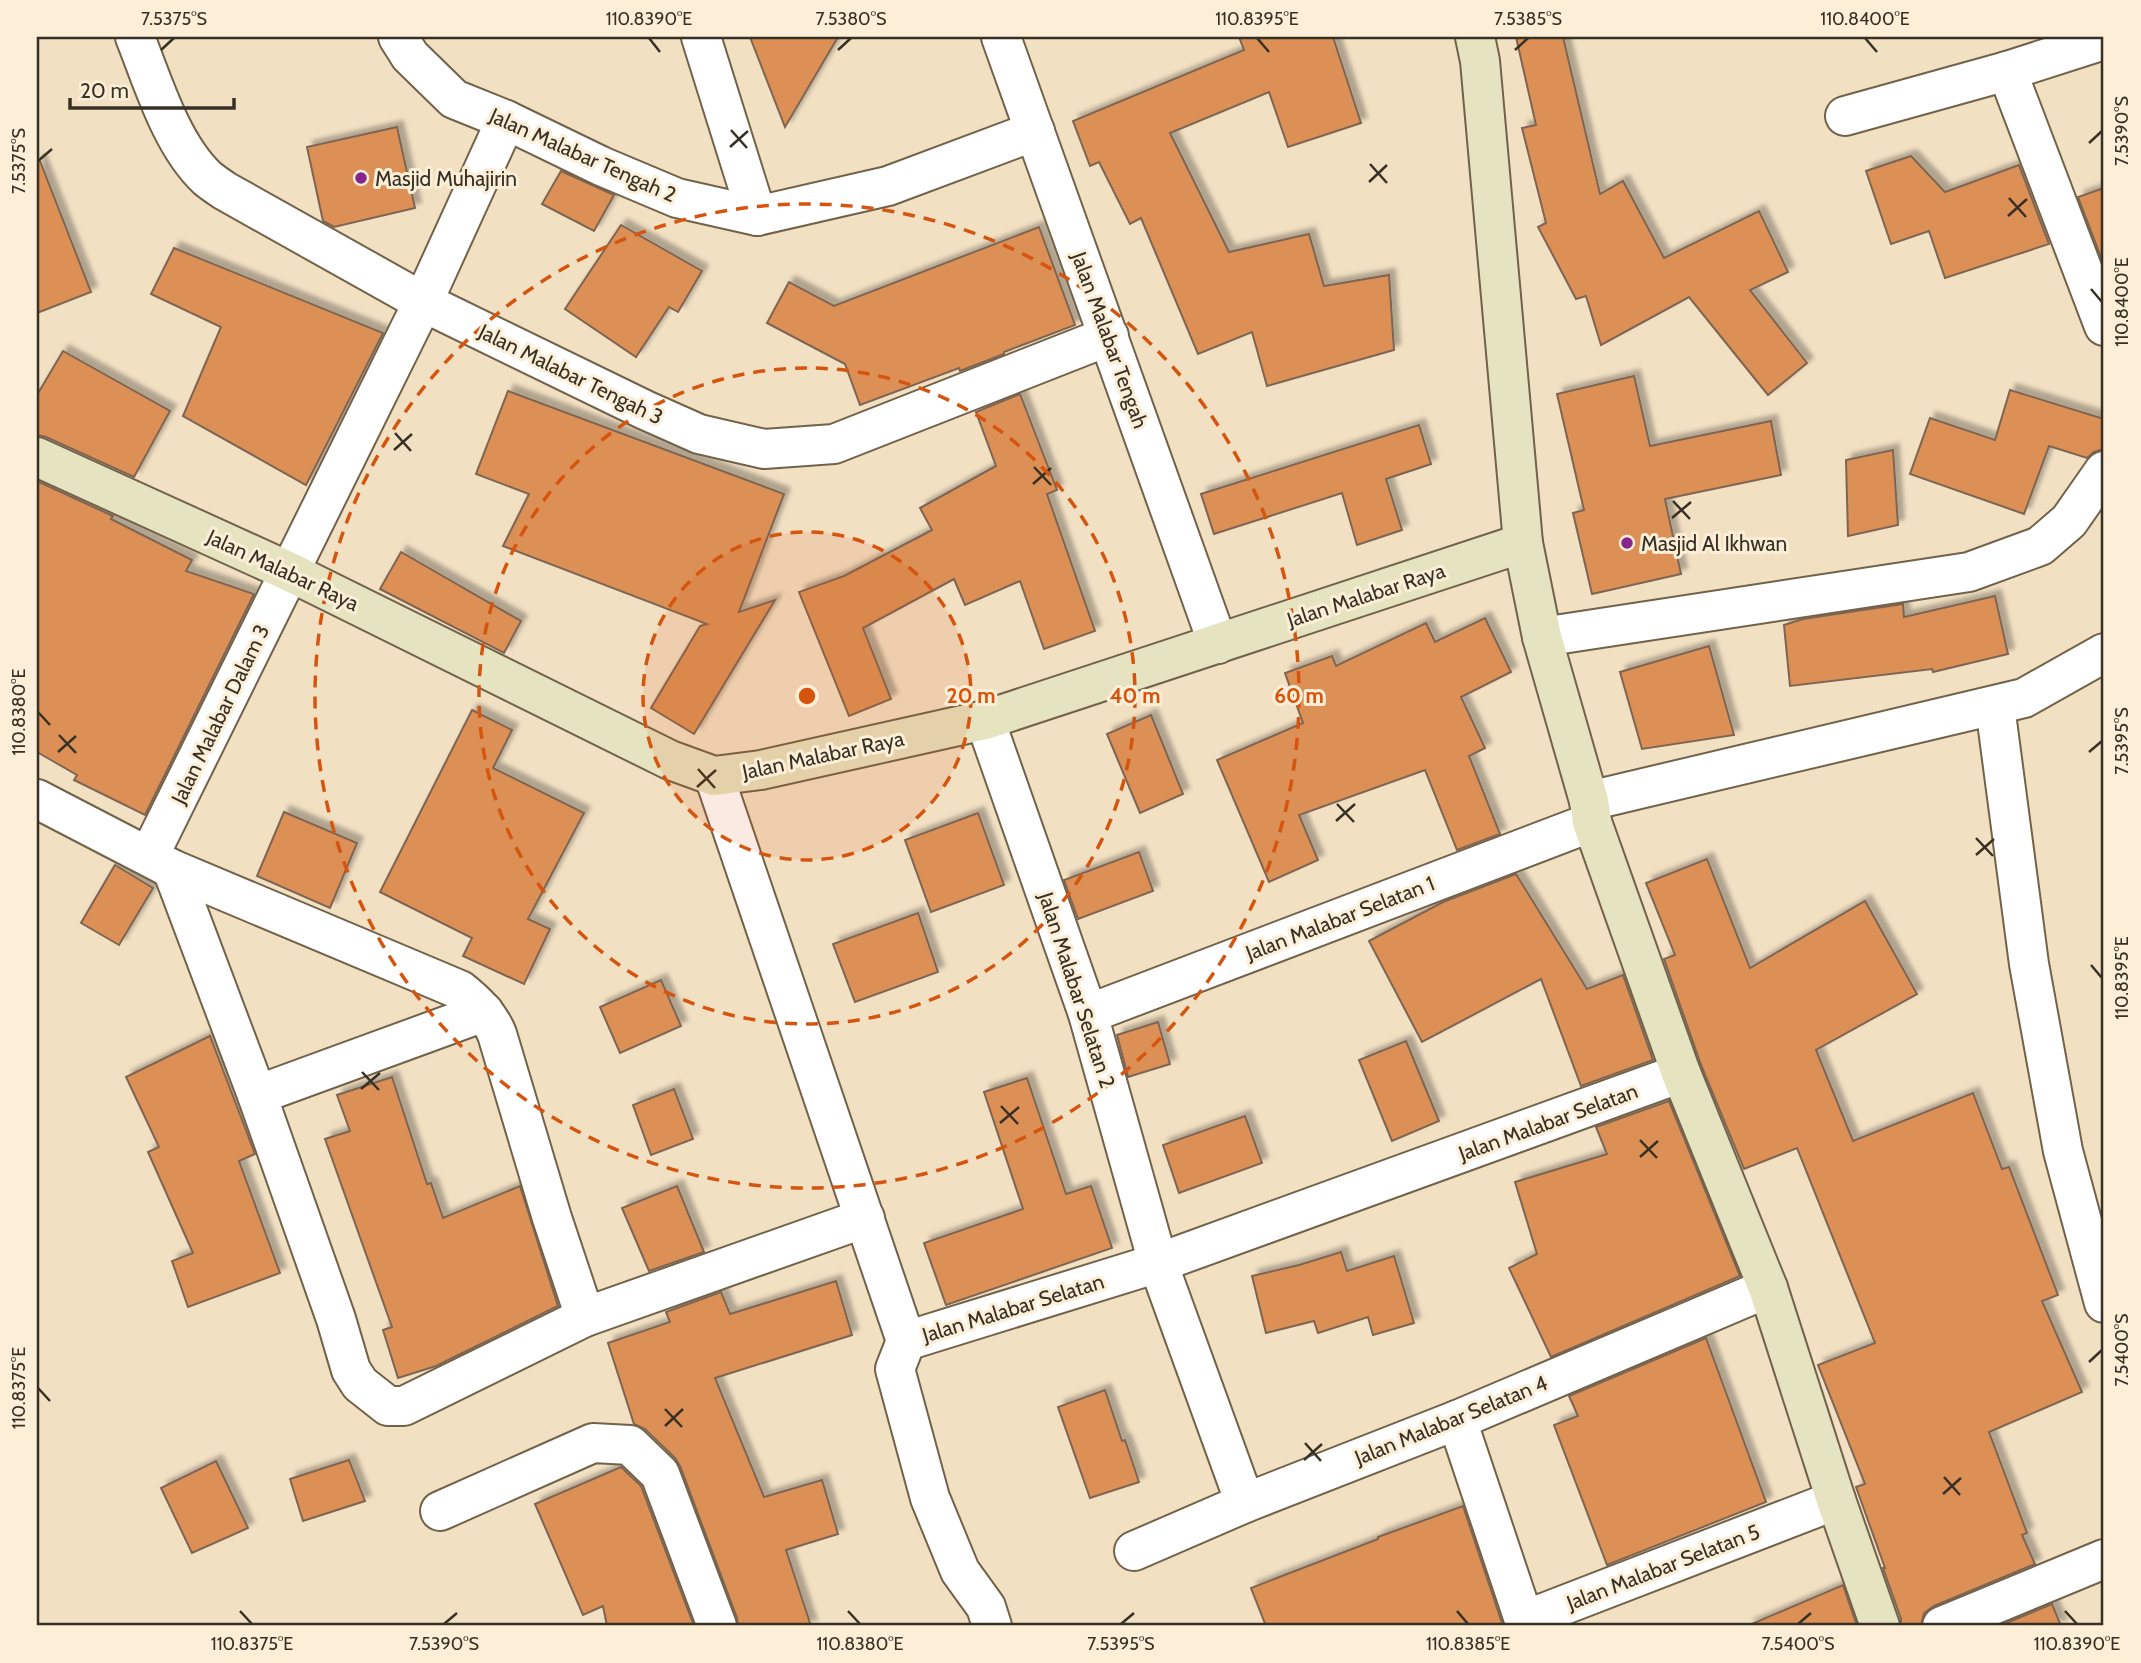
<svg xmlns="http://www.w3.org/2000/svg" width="2141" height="1663" font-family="Cabin,sans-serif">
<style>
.building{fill:#dc9056;stroke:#7e6552;stroke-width:2;filter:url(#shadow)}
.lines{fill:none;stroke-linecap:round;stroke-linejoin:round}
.street-casing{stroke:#716249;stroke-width:42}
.secondary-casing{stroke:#716249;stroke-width:42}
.street{stroke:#fff;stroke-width:38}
.secondary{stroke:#e6e3c0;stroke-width:38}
.ticks{fill:none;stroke:#373125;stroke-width:2.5}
.ring{fill:none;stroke:#d6550e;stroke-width:3.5;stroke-dasharray:12 9}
.poi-dot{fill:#86258e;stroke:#fceed7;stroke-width:2.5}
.labels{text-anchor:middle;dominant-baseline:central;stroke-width:6;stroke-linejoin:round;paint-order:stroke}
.street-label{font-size:21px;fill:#373125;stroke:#fceed7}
.poi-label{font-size:21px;fill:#373125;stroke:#fceed7;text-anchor:start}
.centre{fill:#d6550e;stroke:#fceed7;stroke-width:3.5}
.ring-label{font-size:21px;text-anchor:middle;font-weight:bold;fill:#d6550e;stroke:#fceed7;stroke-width:6;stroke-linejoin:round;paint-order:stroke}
.neatline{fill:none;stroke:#373125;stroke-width:2.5}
.ticks-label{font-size:18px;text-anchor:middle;fill:#373125}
</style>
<defs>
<filter id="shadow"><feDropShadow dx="6" dy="-6" stdDeviation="2" flood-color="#0004"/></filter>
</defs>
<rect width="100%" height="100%" fill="#f2e0c3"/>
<g class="building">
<polygon points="750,37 838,37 785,127"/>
<polygon points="1239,37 1333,37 1361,123 1288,147 1269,92 1170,133 1229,252 1309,234 1324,286 1389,275 1394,350 1267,386 1252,332 1198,354 1141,218 1130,224 1099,162 1090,166 1073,121 1244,50"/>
<polygon points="1516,37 1563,37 1600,194 1623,181 1664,258 1759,211 1788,272 1750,290 1807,363 1768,395 1689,297 1601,345 1586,296 1576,299 1538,227 1546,223 1522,128 1536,125"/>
<polygon points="397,127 415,208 334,227 323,221 307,147"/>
<polygon points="1911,156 1945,192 2019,165 2049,244 1945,278 1929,231 1891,244 1866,171"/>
<polygon points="37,161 40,161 91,292 37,313"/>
<polygon points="561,171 614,195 594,231 542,204"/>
<polygon points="2104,188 2104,265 2078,197"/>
<polygon points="621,225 702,271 678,312 669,307 636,357 565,309"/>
<polygon points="1039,227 1075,325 1004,352 1004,354 960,371 959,368 860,405 845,364 767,323 789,282 834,306"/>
<polygon points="174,248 383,333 306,485 183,416 221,327 151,294"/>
<polygon points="63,351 170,411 134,477 46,437 37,435 37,395"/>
<polygon points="1634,376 1650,446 1771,421 1781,475 1665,499 1681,574 1592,594 1573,513 1584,510 1557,394"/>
<polygon points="2010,390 2104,419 2104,449 2094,452 2087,458 2049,446 2024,514 1910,474 1930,418 1995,440"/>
<polygon points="508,391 784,494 739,612 775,600 694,734 651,708 700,626 707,624 503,546 529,494 476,474"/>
<polygon points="1020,394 1057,490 1047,494 1095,631 1044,649 1020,581 965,605 954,579 863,628 891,699 849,716 799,592 844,576 932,530 920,508 996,466 976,412"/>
<polygon points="1419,425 1431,464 1386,479 1402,530 1357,545 1342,493 1214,534 1201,494"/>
<polygon points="1893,450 1898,525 1848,536 1846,460"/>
<polygon points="37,481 113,516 111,519 192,560 186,571 254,594 145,815 74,780 77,775 37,752"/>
<polygon points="401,552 521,621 504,653 380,589"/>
<polygon points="1995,596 2008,654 1933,672 1932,669 1790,686 1784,625 1803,619 1903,604 1904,617"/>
<polygon points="1485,618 1511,672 1461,697 1485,748 1469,756 1500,834 1457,850 1425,770 1299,815 1318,860 1269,882 1217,760 1303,723 1285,673 1332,656 1336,666 1426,623 1435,642"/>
<polygon points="1709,646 1734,735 1642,749 1620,672"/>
<polygon points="472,710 512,730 493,768 584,813 528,919 550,929 524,984 463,956 472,938 380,892"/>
<polygon points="1151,715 1183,794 1140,813 1107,734"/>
<polygon points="284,812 357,843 330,908 257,876"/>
<polygon points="978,813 1004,885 931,912 905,840"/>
<polygon points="1139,852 1153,891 1078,919 1064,880"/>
<polygon points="1707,859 1750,968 1865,901 1917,994 1816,1050 1853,1141 1973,1093 2002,1169 2009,1167 2058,1295 2042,1301 2082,1392 1989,1432 2027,1533 2022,1535 2035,1564 1934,1606 1924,1613 1921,1626 1901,1626 1901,1619 1883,1568 1885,1568 1856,1487 1865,1484 1818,1365 1875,1343 1797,1148 1744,1169 1701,1065 1664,959 1675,955 1646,883"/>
<polygon points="115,865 153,888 119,945 81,923"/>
<polygon points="1516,874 1587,989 1623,975 1653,1060 1581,1086 1541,979 1422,1042 1369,941 1443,902"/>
<polygon points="918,913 938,972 855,1002 833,944"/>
<polygon points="661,980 681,1026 620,1053 600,1007"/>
<polygon points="1158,1022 1170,1064 1128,1077 1117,1035"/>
<polygon points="210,1036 255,1154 239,1161 280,1273 188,1307 172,1261 193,1253 148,1152 159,1147 126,1077"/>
<polygon points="1406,1041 1439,1121 1392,1141 1359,1060"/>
<polygon points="392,1077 427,1184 431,1183 443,1218 520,1186 558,1306 436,1366 398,1378 383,1330 392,1327 325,1139 350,1131 337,1095"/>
<polygon points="1027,1078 1066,1194 1091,1186 1112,1248 946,1305 924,1243 1023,1209 984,1092"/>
<polygon points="674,1089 693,1139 651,1155 633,1105"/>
<polygon points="1669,1101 1740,1276 1551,1357 1509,1268 1537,1254 1515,1182 1607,1154 1596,1127"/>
<polygon points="1245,1116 1262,1163 1179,1193 1163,1145"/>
<polygon points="677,1186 704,1252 649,1271 622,1208"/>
<polygon points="1341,1252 1347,1271 1394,1256 1414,1323 1373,1335 1368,1317 1318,1333 1314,1321 1266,1333 1252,1276 1299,1265"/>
<polygon points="836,1281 852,1335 715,1378 764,1497 822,1480 838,1534 786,1550 811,1626 738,1626 737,1618 680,1466 675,1458 645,1429 634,1424 608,1343 670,1322 666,1312 721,1292 730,1314"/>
<polygon points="1706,1338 1766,1502 1607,1565 1554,1425 1578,1416 1569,1396"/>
<polygon points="1105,1390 1122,1441 1125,1440 1139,1482 1090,1498 1058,1407"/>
<polygon points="349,1460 365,1501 303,1521 290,1479"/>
<polygon points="216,1461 248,1528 192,1553 161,1488"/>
<polygon points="621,1467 641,1486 694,1626 607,1626 603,1606 583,1615 535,1504"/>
<polygon points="1463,1506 1503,1626 1266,1626 1251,1588 1378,1539 1378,1537"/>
<polygon points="1843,1585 1857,1626 1747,1626"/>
<polygon points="2052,1604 2061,1626 1999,1626"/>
</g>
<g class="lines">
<defs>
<g id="street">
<path d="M135,37C153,82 171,144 207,178C213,183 219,187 225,191L423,302L645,410L699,434L764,449L834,444L1109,336"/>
<polyline points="398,37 410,56 454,99 506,120 601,166 677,198 757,216 888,186 1035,131"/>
<polyline points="701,37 757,216"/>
<polyline points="1001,37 1218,644"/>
<polyline points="2007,71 2104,326"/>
<polyline points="1845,116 2007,71 2104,40"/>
<polyline points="1542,637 1969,572 2040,546 2069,521 2104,471"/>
<polyline points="1995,706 2029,964 2063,1151 2104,1303"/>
<polyline points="985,720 1088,1014 1158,1263 1245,1503"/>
<polyline points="714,776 906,1341 1158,1263 1681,1073"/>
<path d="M37,799L172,869L460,990C475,1002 489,1015 497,1034L552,1218L585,1317"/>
<polyline points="1589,801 2024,698 2104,653"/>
<polyline points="149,856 423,302 506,120"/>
<polyline points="172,869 257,1095 336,1319 351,1370 360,1384 388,1406 404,1406 585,1317 865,1218"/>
<polyline points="1088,1014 1592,822"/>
<polyline points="257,1095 484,1012"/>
<polyline points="906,1341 895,1369 930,1498 960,1571 986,1607 992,1626"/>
<polyline points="1457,1420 1526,1626"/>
<polyline points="440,1511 593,1443 630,1445 660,1474 717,1626"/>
<polyline points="1134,1551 1245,1503 1457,1420 1768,1288"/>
<polyline points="1523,1614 1534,1616 1546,1612 1836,1500"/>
<polyline points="1942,1626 2104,1559"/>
</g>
<g id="secondary">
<polyline points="1475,37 1480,61 1523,543 1542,637 1589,801 1592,822 1681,1073 1768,1288 1836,1500 1880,1626"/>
<polyline points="37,457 290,572 670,760 714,776 761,770 985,720 1523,543"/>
</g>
</defs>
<use href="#street" class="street-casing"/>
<use href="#secondary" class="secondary-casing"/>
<use href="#street" class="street"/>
<use href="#secondary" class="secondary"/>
</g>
<path class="ticks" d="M649,38L660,52M1257,38L1269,52M1865,38L1877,52M161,50L174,38M838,50L851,38M1515,50L1528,38M731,130L747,148M2089,143L2102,131M730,147L748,131M38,161L52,149M1370,164L1387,183M1369,182L1387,165M2009,198L2026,217M2008,216L2027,199M2091,289L2102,302M395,433L411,451M394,450L412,434M1034,467L1051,485M1033,484L1051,468M1673,501L1690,519M1672,518L1691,502M38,712L50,725M59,735L76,753M58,752L76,736M2089,752L2102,741M698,769L715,788M697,787L716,770M1337,804L1354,822M1336,821L1355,804M1976,838L1993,856M1976,855L1994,839M2091,965L2102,978M362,1072L379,1090M361,1089L380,1073M1001,1106L1018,1124M1000,1123L1019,1107M1640,1140L1657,1158M1640,1157L1658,1141M2089,1362L2102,1350M38,1388L50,1401M665,1409L682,1427M665,1426L683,1409M1305,1443L1321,1461M1304,1460L1322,1444M1944,1477L1960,1495M1943,1494L1961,1478M240,1611L252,1624M848,1611L860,1624M1457,1611L1468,1624M2065,1611L2077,1624M444,1624L457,1613M1121,1624L1134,1613M1798,1624L1811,1613"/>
<circle cx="807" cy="696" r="164" fill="#d6550e" fill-opacity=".12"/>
<g class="ring">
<circle cx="807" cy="696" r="164"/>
<circle cx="807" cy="696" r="328"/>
<circle cx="807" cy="696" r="492"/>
</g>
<g class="poi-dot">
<circle cx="361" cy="178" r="7"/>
<circle cx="1627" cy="543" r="7"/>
</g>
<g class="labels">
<g class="street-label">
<text transform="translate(583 155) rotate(24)">Jalan Malabar Tengah 2</text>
<text transform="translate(1110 340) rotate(70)">Jalan Malabar Tengah</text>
<text transform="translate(571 374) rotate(26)">Jalan Malabar Tengah 3</text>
<text transform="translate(283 570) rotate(25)">Jalan Malabar Raya</text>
<text transform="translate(1366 595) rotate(-18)">Jalan Malabar Raya</text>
<text transform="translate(220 714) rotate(-64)">Jalan Malabar Dalam 3</text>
<text transform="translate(823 755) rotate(-12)">Jalan Malabar Raya</text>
<text transform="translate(1340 918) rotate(-21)">Jalan Malabar Selatan 1</text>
<text transform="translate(1077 990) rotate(72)">Jalan Malabar Selatan 2</text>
<text transform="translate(1548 1122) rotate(-20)">Jalan Malabar Selatan</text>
<text transform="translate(1013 1308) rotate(-17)">Jalan Malabar Selatan</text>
<text transform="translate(1451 1420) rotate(-22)">Jalan Malabar Selatan 4</text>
<text transform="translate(1663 1567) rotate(-21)">Jalan Malabar Selatan 5</text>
</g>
<g class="poi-label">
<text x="375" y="178">Masjid Muhajirin</text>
<text x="1641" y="543">Masjid Al Ikhwan</text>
</g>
</g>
<circle cx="807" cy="696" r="10" class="centre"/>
<g class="ring-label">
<text x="971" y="703">20 m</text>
<text x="1135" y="703">40 m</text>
<text x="1299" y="703">60 m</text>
</g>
<rect width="2141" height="1663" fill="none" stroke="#fceed7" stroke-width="77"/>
<path d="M70 98v10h164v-10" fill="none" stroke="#373125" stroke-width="3.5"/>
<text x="80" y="98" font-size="21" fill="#373125" stroke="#fceed7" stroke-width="5" paint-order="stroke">20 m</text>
<rect x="38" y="38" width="2064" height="1586" class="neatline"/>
<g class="ticks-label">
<text x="174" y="25">7.5375°S</text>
<text x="649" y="25">110.8390°E</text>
<text x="851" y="25">7.5380°S</text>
<text x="1257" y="25">110.8395°E</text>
<text x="1528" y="25">7.5385°S</text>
<text x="1865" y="25">110.8400°E</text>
<text transform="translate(2122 131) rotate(-90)" y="6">7.5390°S</text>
<text transform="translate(19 161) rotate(-90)" y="6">7.5375°S</text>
<text transform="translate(2122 302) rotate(-90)" y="6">110.8400°E</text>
<text transform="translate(19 712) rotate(-90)" y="6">110.8380°E</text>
<text transform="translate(2122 741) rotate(-90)" y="6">7.5395°S</text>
<text transform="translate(2122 978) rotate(-90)" y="6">110.8395°E</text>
<text transform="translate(2122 1350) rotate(-90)" y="6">7.5400°S</text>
<text transform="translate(19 1388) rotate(-90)" y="6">110.8375°E</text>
<text x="252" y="1650">110.8375°E</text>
<text x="444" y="1650">7.5390°S</text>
<text x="860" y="1650">110.8380°E</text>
<text x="1121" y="1650">7.5395°S</text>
<text x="1468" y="1650">110.8385°E</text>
<text x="1798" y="1650">7.5400°S</text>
<text x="2077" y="1650">110.8390°E</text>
</g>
</svg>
